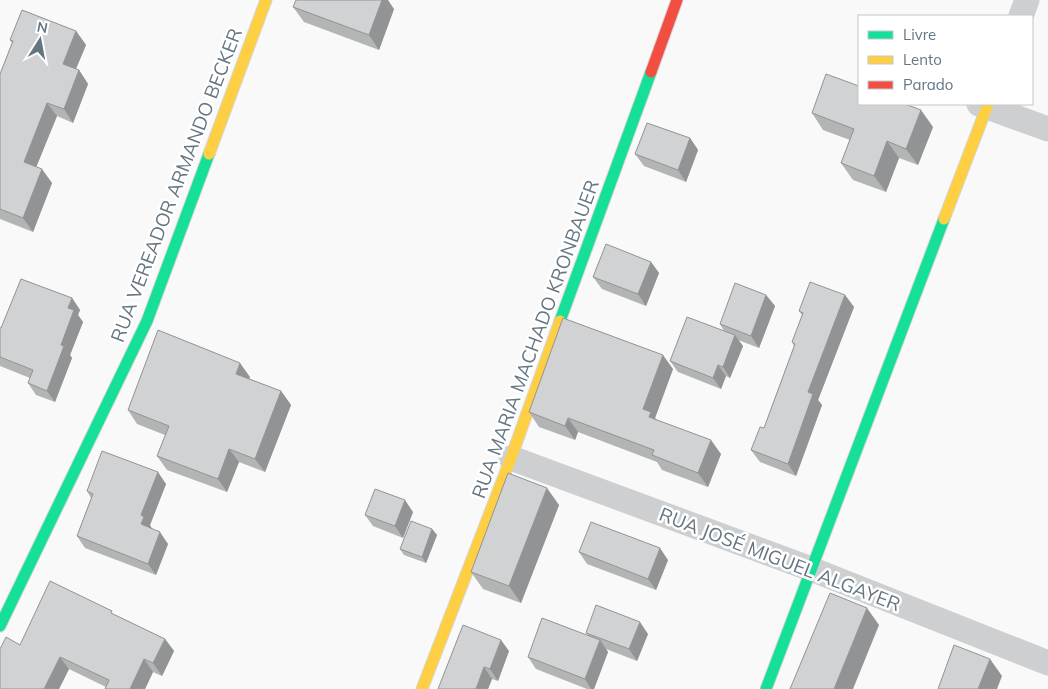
<svg xmlns="http://www.w3.org/2000/svg" width="1048" height="689" font-family="Mulish,sans-serif">
<style>
.lines{fill:none;stroke-linecap:round;stroke-linejoin:round}
.fast-casing{stroke:#d5d6d7;stroke-width:13}
.slow-casing{stroke:#d5d6d7;stroke-width:13}
.jam-casing{stroke:#d5d6d7;stroke-width:13}
.street{stroke:#cecfd0;stroke-width:25}
.fast{stroke:#16e098;stroke-width:11}
.slow{stroke:#ffcf43;stroke-width:11}
.jam{stroke:#f24e42;stroke-width:11}
.wall{fill:#b3b5b5}
.shaded-wall{fill:#929394}
.building{fill:#d0d2d3;stroke:#929394}
.labels{text-anchor:middle;dominant-baseline:central;stroke-width:5;stroke-linejoin:round;paint-order:stroke}
.street-label{font-size:19px;fill:#657683;stroke:#fff}
</style>
<rect width="100%" height="100%" fill="#f9f9f9"/>
<g class="lines">
<defs>
<g id="fast">
<polyline points="560,321 651,72"/>
<polyline points="0,626 147,321 209,154"/>
<polyline points="766,689 944,219"/>
</g>
<g id="slow">
<polyline points="209,154 266,0"/>
<polyline points="944,219 988,104"/>
<polyline points="422,689 511,458 560,321"/>
</g>
<polyline id="jam" points="651,72 677,0"/>
</defs>
<use href="#fast" class="fast-casing"/>
<use href="#slow" class="slow-casing"/>
<use href="#jam" class="jam-casing"/>
<g class="street">
<polyline points="1021,16 1027,0"/>
<polyline points="979,104 1048,129"/>
<polyline points="511,458 811,569 1048,663"/>
</g>
<use href="#fast" class="fast"/>
<use href="#slow" class="slow"/>
<use href="#jam" class="jam"/>
</g>
<g class="wall">
<polygon points="293,7 394,9 379,50 304,22"/>
<polygon points="76,31 86,45 76,69 79,70 88,84 73,123 57,116 36,167 52,183 33,232 0,219 0,74 12,43 10,40"/>
<polygon points="812,113 933,127 918,165 899,158 886,192 853,180 841,163 850,140 823,130"/>
<polygon points="690,138 698,150 686,182 644,166 635,154"/>
<polygon points="651,262 659,273 646,306 602,289 593,277"/>
<polygon points="766,295 775,306 759,348 738,340 743,346 730,378 726,376 721,389 678,372 670,361 724,331 720,324"/>
<polygon points="845,295 854,307 818,400 822,405 796,476 760,462 751,450 764,428 794,346 792,342 802,315 799,311"/>
<polygon points="72,298 80,310 78,315 83,322 70,355 72,358 55,402 36,395 28,383 30,378 0,366 0,328"/>
<polygon points="673,369 655,418 656,419 721,454 708,487 662,470 657,462 578,432 575,440 539,427 529,412"/>
<polygon points="250,377 249,379 281,391 291,405 265,472 239,462 227,492 167,470 157,456 165,435 137,424 128,410"/>
<polygon points="166,484 150,525 152,529 168,544 156,575 85,548 77,536 91,498 87,491"/>
<polygon points="559,505 521,603 483,589 471,572"/>
<polygon points="413,512 403,538 373,526 365,515"/>
<polygon points="432,529 437,535 426,563 404,555 400,549"/>
<polygon points="579,552 668,560 656,590 587,564"/>
<polygon points="115,615 165,639 174,651 162,676 153,672 145,689 105,689 106,687 69,669 59,689 0,689 20,645"/>
<polygon points="586,633 648,634 637,661 606,649 608,652 594,689 587,689 536,669 528,657 588,635"/>
<polygon points="509,651 498,681 492,679 488,689 438,689"/>
</g>
<g class="shaded-wall">
<polygon points="382,0 388,0 394,9 379,50 369,35"/>
<polygon points="76,31 86,45 72,78 63,64"/>
<polygon points="79,70 88,84 73,123 64,109"/>
<polygon points="47,103 57,116 33,175 24,162"/>
<polygon points="921,110 933,127 918,165 906,149"/>
<polygon points="690,138 698,150 686,182 678,170"/>
<polygon points="887,141 899,158 886,192 874,176"/>
<polygon points="42,169 52,183 33,232 23,218"/>
<polygon points="651,262 659,273 646,306 638,294"/>
<polygon points="766,295 775,306 759,348 751,336"/>
<polygon points="845,295 854,307 818,400 822,405 796,476 788,464 808,392"/>
<polygon points="72,298 80,310 78,315 83,322 70,355 72,358 55,402 47,391 61,345 68,308"/>
<polygon points="735,335 743,346 730,378 723,367"/>
<polygon points="663,355 673,369 655,418 661,426 659,431 643,409"/>
<polygon points="240,363 250,377 246,388 236,374"/>
<polygon points="718,365 726,376 721,389 713,378"/>
<polygon points="281,391 291,405 265,472 255,459"/>
<polygon points="568,418 578,432 575,440 565,426"/>
<polygon points="711,440 721,454 708,487 698,473"/>
<polygon points="229,449 239,462 227,492 218,479"/>
<polygon points="158,472 166,484 150,525 152,529 141,524 141,515"/>
<polygon points="547,488 559,505 521,603 509,586"/>
<polygon points="405,500 413,512 403,538 395,526"/>
<polygon points="432,529 437,535 426,563 422,557"/>
<polygon points="160,532 168,544 156,575 148,564"/>
<polygon points="660,548 668,560 656,590 648,579"/>
<polygon points="867,608 879,625 853,689 834,689"/>
<polygon points="640,622 648,634 637,661 629,649"/>
<polygon points="165,639 174,651 162,676 153,663"/>
<polygon points="501,640 509,651 498,681 490,669"/>
<polygon points="600,640 608,652 594,689 591,689 585,679"/>
<polygon points="60,657 69,669 59,689 44,689"/>
<polygon points="144,659 153,672 145,689 130,689"/>
<polygon points="990,659 1002,676 997,689 978,689"/>
<polygon points="484,667 492,679 488,689 476,689"/>
</g>
<g class="building">
<polygon points="296,0 382,0 369,35 293,7"/>
<polygon points="22,10 76,31 63,64 79,70 64,109 47,103 24,162 42,169 23,218 0,209 0,74 13,41 10,40"/>
<polygon points="826,74 859,86 859,104 905,104 921,110 906,149 887,141 874,176 841,163 854,129 812,113"/>
<polygon points="647,123 690,138 678,170 635,154"/>
<polygon points="606,244 651,262 638,294 593,277"/>
<polygon points="21,279 72,298 68,308 74,310 61,345 64,346 47,391 28,383 33,370 0,357 0,328 1,328"/>
<polygon points="810,282 845,295 808,392 813,394 788,464 751,450 760,427 764,428 795,344 792,342 803,313 799,311"/>
<polygon points="735,283 766,295 751,336 720,324"/>
<polygon points="687,317 735,335 723,367 718,365 713,378 670,361"/>
<polygon points="563,318 663,355 643,409 651,412 649,417 711,440 698,473 652,455 654,450 568,418 565,426 529,412"/>
<polygon points="158,330 240,363 236,374 281,391 255,459 229,449 218,479 157,456 169,426 128,410"/>
<polygon points="102,451 158,472 141,515 144,517 141,524 160,532 148,564 77,536 93,494 87,491"/>
<polygon points="508,473 547,488 509,586 471,572"/>
<polygon points="375,489 405,500 395,526 365,515"/>
<polygon points="411,521 432,529 422,557 400,549"/>
<polygon points="591,522 660,548 648,579 579,552"/>
<polygon points="50,581 112,611 111,613 165,639 153,663 144,659 130,689 105,689 109,680 60,657 44,689 0,689 0,649 6,637 20,645"/>
<polygon points="830,593 867,608 834,689 790,689"/>
<polygon points="596,605 640,622 629,649 586,633"/>
<polygon points="542,618 600,640 585,679 528,657"/>
<polygon points="463,625 501,640 490,669 484,667 476,689 438,689"/>
<polygon points="954,645 990,659 978,689 938,689"/>
</g>
<g class="labels">
<g class="street-label">
<text transform="translate(176 185) rotate(-69)">RUA VEREADOR ARMANDO BECKER</text>
<text transform="translate(535 339) rotate(-70)">RUA MARIA MACHADO KRONBAUER</text>
<text transform="translate(780 559) rotate(21)">RUA JOSÉ MIGUEL ALGAYER</text>
</g>
</g>
<rect x="858" y="15" width="175" height="90" fill="#ffffff" stroke="#c1c8cd"/>
<rect x="868" y="31" width="25" height="8" fill="#16e098" stroke="#c1c8cd"/>
<text x="903" y="40" font-size="15" fill="#657683">Livre</text>
<rect x="868" y="56" width="25" height="8" fill="#ffcf43" stroke="#c1c8cd"/>
<text x="903" y="65" font-size="15" fill="#657683">Lento</text>
<rect x="868" y="81" width="25" height="8" fill="#f24e42" stroke="#c1c8cd"/>
<text x="903" y="90" font-size="15" fill="#657683">Parado</text>
<g transform="translate(40 40) rotate(11)" stroke="#ffffff" stroke-width="4" paint-order="stroke">
<path d="M0-4L9 19L0 12L-9 19Z" fill="#657683"/>
<text y="-8" font-size="14" font-weight="bold" text-anchor="middle" fill="#657683">N</text>
</g>
</svg>
